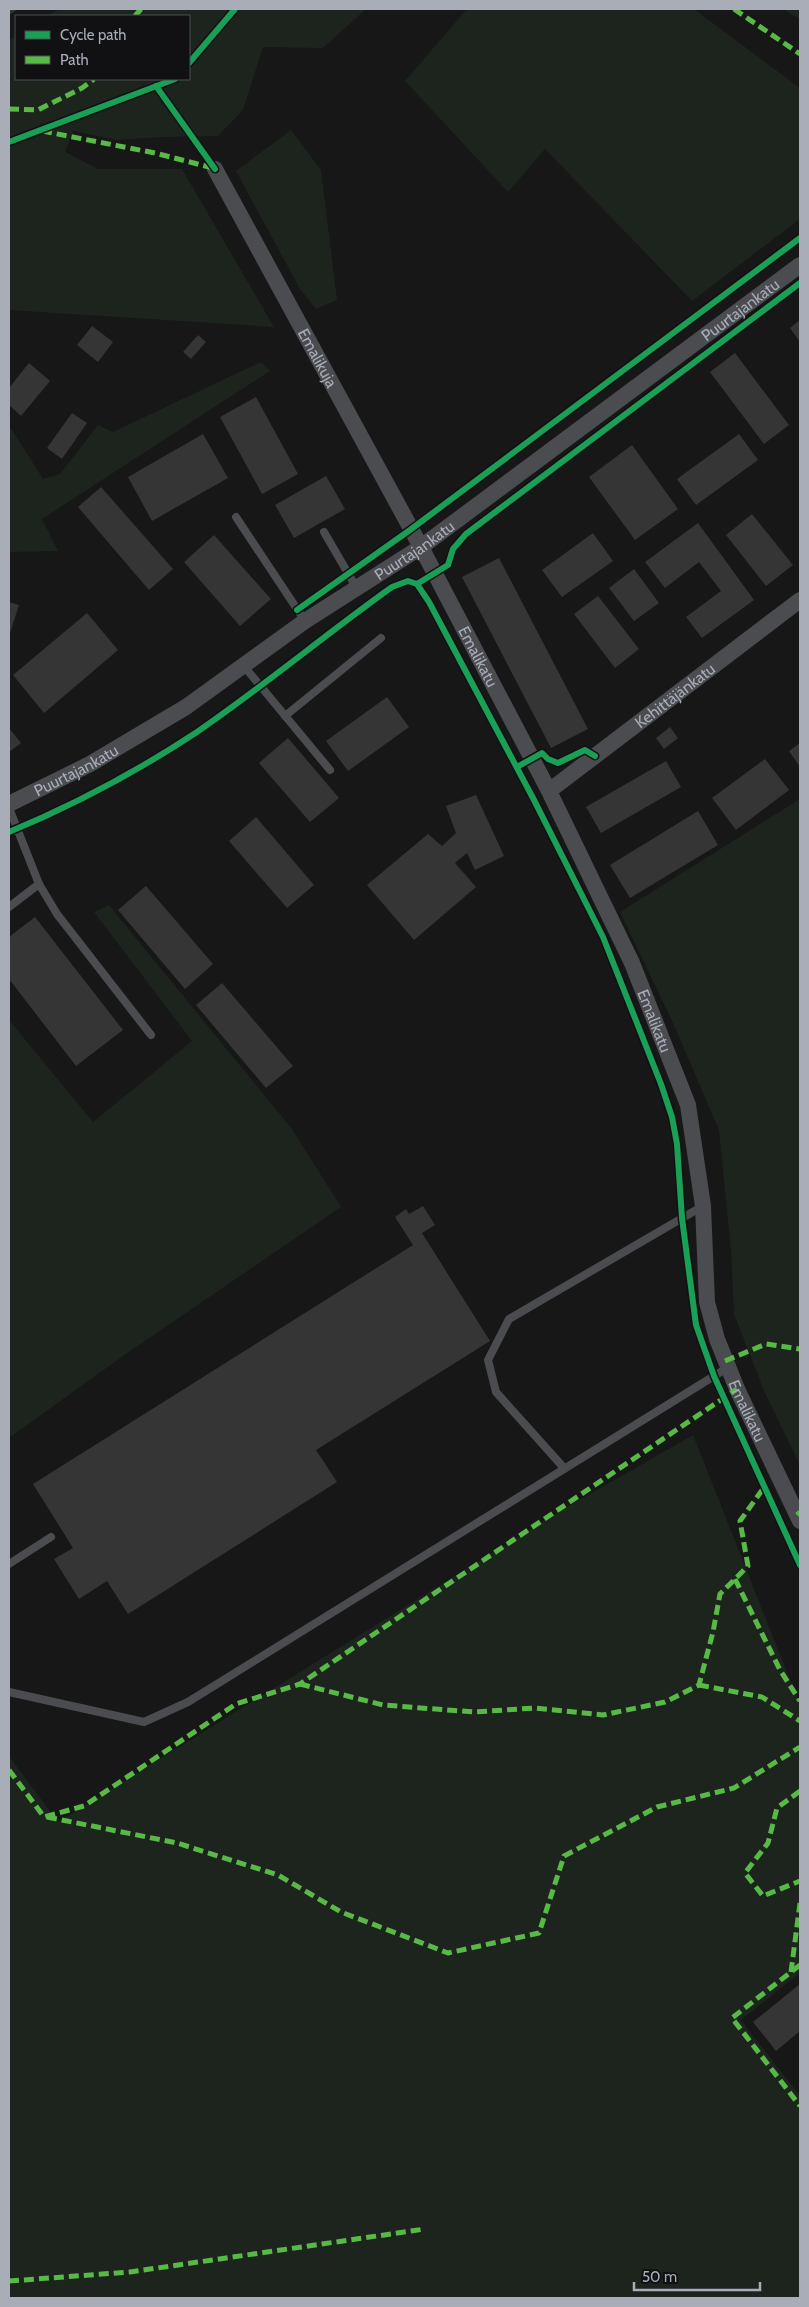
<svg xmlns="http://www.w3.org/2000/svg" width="809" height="2307" font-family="Cabin,sans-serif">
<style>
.green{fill:#1d241e}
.building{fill:#353536}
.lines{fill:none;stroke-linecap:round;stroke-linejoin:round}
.service{stroke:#4b4c50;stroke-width:8}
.minor{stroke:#4b4c50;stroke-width:16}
.quiet{stroke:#58b947;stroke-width:5;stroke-dasharray:10 5;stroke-linecap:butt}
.cycleway-casing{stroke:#111113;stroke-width:9}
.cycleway{stroke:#1a9f57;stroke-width:6}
.labels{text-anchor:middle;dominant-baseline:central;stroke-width:4;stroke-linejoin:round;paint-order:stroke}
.street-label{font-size:16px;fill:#a8adb8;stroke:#111113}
</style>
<rect width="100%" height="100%" fill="#171717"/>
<g class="green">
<polygon points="60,9 366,9 323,48 263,47 243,110 218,136 160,137 117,140 73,131 65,152 98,169 182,169 274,327 9,310 9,40 16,36 16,79 189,79 189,16 48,16"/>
<polygon points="467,9 694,9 800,88 800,219 692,301 545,149 508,192 405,81"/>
<polygon points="782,9 800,9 800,19"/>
<polygon points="291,130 321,170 337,300 316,309 300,289 236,171"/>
<polygon points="261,362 270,371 42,519 58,551 9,552 9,425 43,479 60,474 98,425 113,432"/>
<polygon points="800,799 800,1465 765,1393 734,1314 731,1251 719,1130 673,1023 620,912"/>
<polygon points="109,905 292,1129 341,1207 123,1356 9,1438 9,1020 93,1122 192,1041 94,912"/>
<polygon points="693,1435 800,1705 800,1973 741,2020 800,2096 800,2298 9,2298 9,1756 58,1822 560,1511"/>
</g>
<g class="building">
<polygon points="9,9 18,9 9,15"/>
<polygon points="800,320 800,342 790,328"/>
<polygon points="92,326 113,342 98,362 77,345"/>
<polygon points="198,335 206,342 191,359 183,352"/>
<polygon points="735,353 789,425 764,444 710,372"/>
<polygon points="29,363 50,381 21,416 9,405 9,388"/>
<polygon points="256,397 298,474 262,494 220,417"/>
<polygon points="72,413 87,423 62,459 47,448"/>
<polygon points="203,434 228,478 152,521 128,477"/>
<polygon points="739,434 758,460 696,505 677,479"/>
<polygon points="632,445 678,509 635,540 589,477"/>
<polygon points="326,476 345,509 294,538 275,505"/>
<polygon points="101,487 173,569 149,590 78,507"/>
<polygon points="752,514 793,565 766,586 726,535"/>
<polygon points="698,523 754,600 702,638 686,617 721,591 699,562 665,588 645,562"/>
<polygon points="593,533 613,561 562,597 542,570"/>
<polygon points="214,535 271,599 240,626 184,562"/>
<polygon points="499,558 588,729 551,748 462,577"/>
<polygon points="634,569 659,603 634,621 609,588"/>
<polygon points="598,596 639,649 615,668 574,614"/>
<polygon points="9,602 19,605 10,633 9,632"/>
<polygon points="87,613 118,650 44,713 13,675"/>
<polygon points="387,697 409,727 348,771 326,741"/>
<polygon points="670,727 678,738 664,749 656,738"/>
<polygon points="9,728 21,743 9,752"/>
<polygon points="288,738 339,798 310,822 259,763"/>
<polygon points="800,743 800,767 789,751"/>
<polygon points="765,759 789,790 736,830 712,798"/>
<polygon points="666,761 681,787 601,833 586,807"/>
<polygon points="476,795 504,856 475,870 467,853 455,863 476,887 414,940 367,885 428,834 442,846 456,833 446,806"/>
<polygon points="698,811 718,845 630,898 610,865"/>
<polygon points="256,817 314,885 287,908 229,841"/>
<polygon points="146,886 213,964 185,989 118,910"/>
<polygon points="35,917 123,1030 76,1066 9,979 9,937"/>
<polygon points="222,983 293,1066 266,1088 196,1005"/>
<polygon points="423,1206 435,1225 422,1233 490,1341 316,1450 337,1482 128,1614 107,1581 79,1599 54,1559 73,1548 33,1484 413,1245 395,1217 406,1209 409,1214"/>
<polygon points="800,1984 800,2031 776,2051 753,2022"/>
</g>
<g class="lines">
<g class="service">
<polyline points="236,517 305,621"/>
<polyline points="324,532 356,587"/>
<polyline points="243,665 330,770"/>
<polyline points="285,716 381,638"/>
<polyline points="9,808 39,884 57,914 151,1035"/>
<polyline points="9,907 39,884"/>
<polyline points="564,1468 496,1392 488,1360 509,1319 703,1206"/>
<polyline points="9,1564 51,1537"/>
<polyline points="9,1692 144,1722 188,1702 727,1368"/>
</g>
<g class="minor">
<path id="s1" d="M215,169L421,547L549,791L632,963L688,1105L703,1206L707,1302L717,1339L737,1389L800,1521"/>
<path id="s2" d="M549,791L800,600"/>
<path id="s3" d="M9,804L90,764L186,707L305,621L421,547L800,265"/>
</g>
<g class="quiet">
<polyline points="734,9 800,54"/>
<polyline points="135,16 141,9"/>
<polyline points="9,109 38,110 82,88 94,79"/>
<polyline points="42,131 155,153 213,168"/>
<polyline points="725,1361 766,1344 800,1349"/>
<polyline points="797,1515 800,1512"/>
<polyline points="735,1579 780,1670 800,1701"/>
<polyline points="300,1684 383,1705 474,1712 535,1708 603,1715 665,1702 699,1685 713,1632 720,1594 748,1566 740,1521 765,1486"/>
<polyline points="699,1685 762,1697 800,1721"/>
<polyline points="9,1770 44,1817 84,1806 236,1704 300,1684 737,1389"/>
<polyline points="800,1791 777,1808 768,1843 745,1873 763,1896 800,1881"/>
<polyline points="47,1817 177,1843 278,1875 341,1912 448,1953 539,1933 564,1856 657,1807 734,1788 800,1747"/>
<polyline points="800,1965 732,2018 800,2106"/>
<polyline points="791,1972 800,1903"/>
<polyline points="9,2281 130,2272 425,2229"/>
</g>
<defs>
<g id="cycleway">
<polyline points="189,63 235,9"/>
<polyline points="156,86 215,169"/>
<polyline points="9,142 175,79"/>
<polyline points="417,584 429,602 534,800 603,937 661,1084 672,1117 677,1144 682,1218 696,1325 714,1376 800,1565"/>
<polyline points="297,610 410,530 800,238"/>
<polyline points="517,767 542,753 548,759 558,763 585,750 595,756"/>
<path d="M9,832C74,805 138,771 197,732C264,686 326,634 392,587L408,581L417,584L448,565L453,549L466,534L800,283"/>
</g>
</defs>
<use href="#cycleway" class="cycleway-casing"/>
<use href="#cycleway" class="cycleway"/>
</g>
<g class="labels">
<g class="street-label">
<text stroke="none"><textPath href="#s3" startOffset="884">Puurtajankatu</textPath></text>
<text stroke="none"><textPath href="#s1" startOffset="215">Emalikuja</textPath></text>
<text stroke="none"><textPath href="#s3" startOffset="479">Puurtajankatu</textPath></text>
<text stroke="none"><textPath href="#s1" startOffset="554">Emalikatu</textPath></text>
<text stroke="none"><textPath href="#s2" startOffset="158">Kehittäjänkatu</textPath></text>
<text stroke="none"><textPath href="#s3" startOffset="75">Puurtajankatu</textPath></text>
<text stroke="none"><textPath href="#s1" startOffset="959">Emalikatu</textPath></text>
<text stroke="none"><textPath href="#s1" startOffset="1364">Emalikatu</textPath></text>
</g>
</g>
<rect width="809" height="2307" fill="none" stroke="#a8adb8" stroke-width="20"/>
<rect x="15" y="15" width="175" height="65" fill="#111113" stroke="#4d4f55"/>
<rect x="25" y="31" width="25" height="8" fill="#1a9f57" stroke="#4d4f55"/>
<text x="60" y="40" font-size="15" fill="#a8adb8">Cycle path</text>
<rect x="25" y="56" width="25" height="8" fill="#58b947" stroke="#4d4f55"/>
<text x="60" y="65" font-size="15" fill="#a8adb8">Path</text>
<path d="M634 2282v8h126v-8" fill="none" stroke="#a8adb8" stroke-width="2.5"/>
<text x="642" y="2282" font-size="15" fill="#a8adb8" stroke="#111113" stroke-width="4" paint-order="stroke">50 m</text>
</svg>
